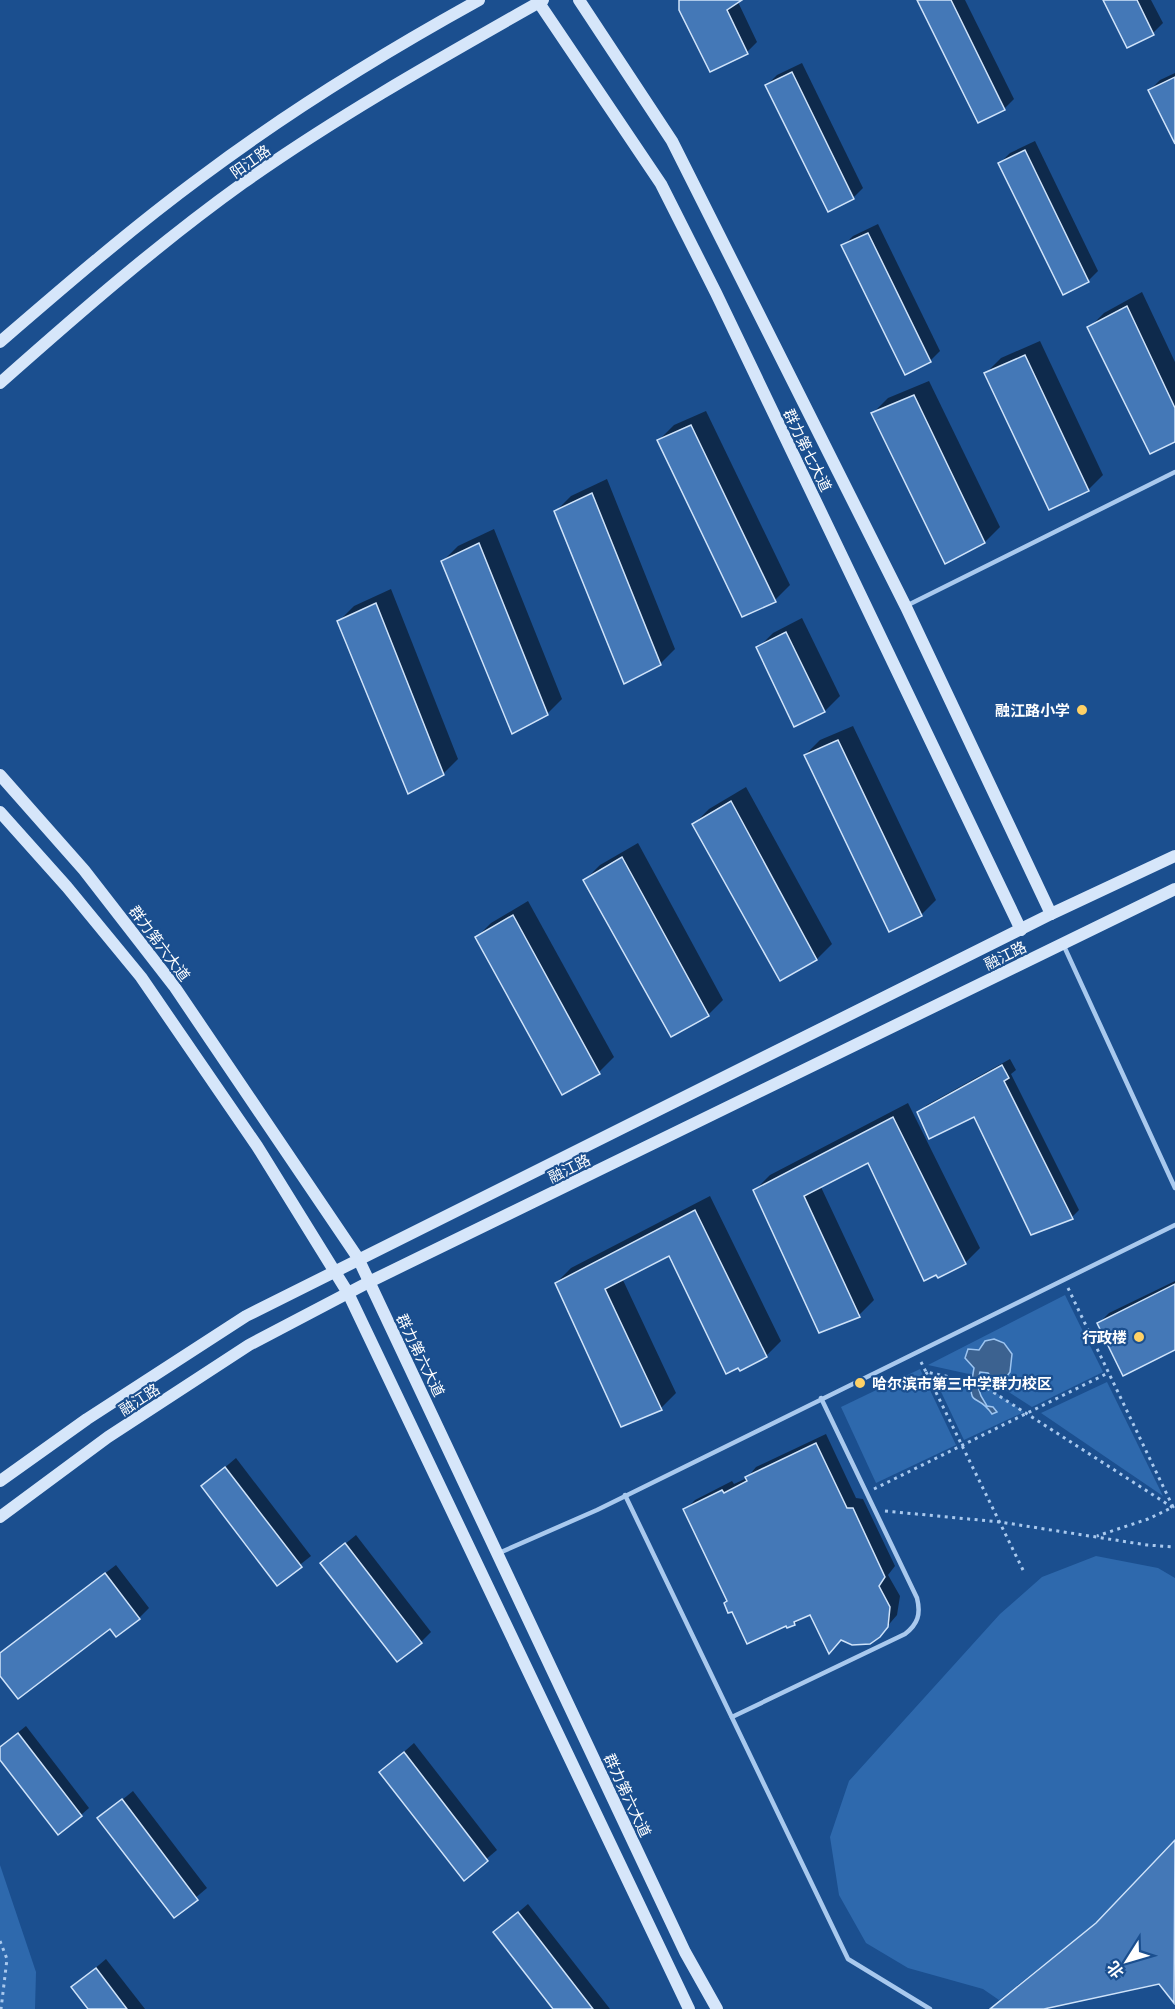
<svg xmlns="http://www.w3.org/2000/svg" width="1175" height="2009" font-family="Commissioner,'Noto Sans SC',sans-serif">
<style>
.green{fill:#2e69ad}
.water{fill:#3c6290;stroke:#9cc4f0;stroke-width:1.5}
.shadow{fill:#0007}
.building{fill:#4478b7;stroke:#cfe3fa;stroke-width:1.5}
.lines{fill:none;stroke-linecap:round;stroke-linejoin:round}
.path{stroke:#a9c9ee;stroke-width:3;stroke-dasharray:3 4.5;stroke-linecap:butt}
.lane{stroke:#a9c9ee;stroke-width:4.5}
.secondary{stroke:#d6e6fa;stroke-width:12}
.poi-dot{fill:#ffd166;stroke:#1b4f8f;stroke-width:2}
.labels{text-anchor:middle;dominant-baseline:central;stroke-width:4.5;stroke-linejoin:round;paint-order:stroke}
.street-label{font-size:15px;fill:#fff;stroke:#1b4f8f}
.poi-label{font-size:15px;font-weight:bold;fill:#fff;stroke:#1b4f8f;text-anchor:end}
</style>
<rect width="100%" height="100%" fill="#1b4f8f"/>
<g class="green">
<polygon points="1065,1295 1103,1372 1032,1407 987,1378 928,1365"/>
<polygon points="920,1369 956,1445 876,1483 841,1407"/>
<polygon points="933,1375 986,1386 1024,1412 964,1440"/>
<polygon points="1107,1382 1163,1496 1041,1413"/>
<polygon points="1096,1556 1158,1568 1175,1578 1175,1840 1096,1923 999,2000 983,1989 908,1968 866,1943 839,1895 830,1837 849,1781 1000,1614 1042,1577"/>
<polygon points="0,1865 36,1972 35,2009 0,2009"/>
</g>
<path class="water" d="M994,1339L1004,1343L1012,1354L1010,1372L1005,1379H993L988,1373L980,1372L977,1384L981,1396L987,1406L993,1407L997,1412L992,1414C976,1390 966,1412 974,1368L965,1358L968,1349L979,1350L985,1341Z"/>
<g class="shadow">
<polygon points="681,0 741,0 738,2 757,42 747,52 711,70"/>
<polygon points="919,0 965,0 1014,99 1004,109"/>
<polygon points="1105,0 1151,0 1163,23 1153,33"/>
<polygon points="802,63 863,188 853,198 767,85 777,75"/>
<polygon points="1175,73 1175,141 1150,90 1160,80"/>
<polygon points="1035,141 1098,271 1088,281 1064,293 1000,163 1010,153"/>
<polygon points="878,224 940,351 930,361 843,246 853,236"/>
<polygon points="1142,292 1175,362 1175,440 1089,328 1104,313"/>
<polygon points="1040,341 1103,475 1088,490 986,373 1001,358"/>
<polygon points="929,381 1000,527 985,542 945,562 873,413 888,398"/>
<polygon points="706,411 790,585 775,600 659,440 674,425"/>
<polygon points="607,479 675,649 660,664 555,512 571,496"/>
<polygon points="494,529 562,699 547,714 443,561 458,546"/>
<polygon points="391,589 458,759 443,774 339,621 354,606"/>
<polygon points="802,618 840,696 825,711 795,725 758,648 773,633"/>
<polygon points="853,726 936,900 921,915 805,755 820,740"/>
<polygon points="746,787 832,944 817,959 780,979 694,824 709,809"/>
<polygon points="638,843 723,1000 708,1015 585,880 600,865"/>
<polygon points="528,901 614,1057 599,1072 476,938 491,923"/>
<polygon points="1010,1059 1016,1070 1011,1074 1079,1210 1072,1217 975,1115 919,1112 927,1105"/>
<polygon points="908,1103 980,1248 965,1263 868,1161 820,1185 874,1300 859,1315 820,1332 755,1190 770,1175"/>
<polygon points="710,1196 781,1341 766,1356 670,1254 622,1278 676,1393 661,1408 556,1283 571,1268"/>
<polygon points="1175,1281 1175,1349 1099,1323 1109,1313"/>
<polygon points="826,1434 856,1498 863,1499 895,1566 888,1575 900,1596 897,1615 879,1636 842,1639 830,1652 811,1613 794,1624 728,1600 685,1510 695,1500 732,1481 734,1484 747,1478 756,1467"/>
<polygon points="236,1458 311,1556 277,1583 203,1486"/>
<polygon points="356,1535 431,1632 421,1642 322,1563"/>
<polygon points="116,1565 149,1608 139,1618 110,1627 0,1673 0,1653"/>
<polygon points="26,1726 89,1808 81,1815 0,1757 0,1747"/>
<polygon points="414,1743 497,1850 464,1878 381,1772"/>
<polygon points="133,1791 207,1888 174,1916 99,1819"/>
<polygon points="1175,1842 1174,2001 1160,1983 1038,2009 992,2009 1106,1915"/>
<polygon points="528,1904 610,2009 555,2009 495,1932"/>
<polygon points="106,1959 145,2009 90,2009 73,1987"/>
</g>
<g class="building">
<polygon points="679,0 742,0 727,10 748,54 710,72 679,10"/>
<polygon points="917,0 951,0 1005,110 978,123"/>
<polygon points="1103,0 1137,0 1154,35 1127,48"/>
<polygon points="792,72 854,199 828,212 765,85"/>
<polygon points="1175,77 1175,144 1148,90"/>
<polygon points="1025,150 1089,282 1063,295 998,163"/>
<polygon points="868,233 931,362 905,375 841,245"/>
<polygon points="1127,306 1175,408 1175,442 1150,454 1087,327"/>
<polygon points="1025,355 1089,491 1049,510 984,373"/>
<polygon points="914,395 985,543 945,564 871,413"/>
<polygon points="691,425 776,602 742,617 657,440"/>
<polygon points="592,493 661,665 624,684 554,511"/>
<polygon points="479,543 548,715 512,734 441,561"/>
<polygon points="376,603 444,775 408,794 337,621"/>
<polygon points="786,632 825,712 794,727 756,647"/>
<polygon points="838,740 922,916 889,932 804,755"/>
<polygon points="731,801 817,960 780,981 692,824"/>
<polygon points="622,857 709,1016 671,1037 583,880"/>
<polygon points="513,915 600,1074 562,1095 475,937"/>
<polygon points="1002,1065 1009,1078 1004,1081 1073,1219 1031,1235 974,1117 929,1139 917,1112"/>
<polygon points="893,1117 966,1264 938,1278 936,1275 924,1281 868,1163 804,1196 860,1317 819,1333 753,1190"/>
<polygon points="695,1210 767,1357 740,1371 738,1368 726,1374 669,1256 605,1289 662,1410 621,1427 555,1283"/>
<polygon points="1175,1284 1175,1350 1123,1376 1097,1323"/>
<polygon points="816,1443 847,1508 853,1508 885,1577 879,1586 890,1607 888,1627 880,1637 870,1644 852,1645 841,1640 829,1654 810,1615 794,1622 795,1625 787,1628 786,1626 747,1644 732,1612 728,1613 724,1603 727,1601 683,1509 722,1490 724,1493 747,1481 745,1477"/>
<polygon points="225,1467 302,1567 277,1586 201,1486"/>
<polygon points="345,1543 422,1643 397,1662 320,1563"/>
<polygon points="105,1573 140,1619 116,1637 110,1629 18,1699 0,1676 0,1653"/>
<polygon points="18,1733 82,1816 58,1835 0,1760 0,1747"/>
<polygon points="404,1752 488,1861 464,1881 379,1772"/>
<polygon points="122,1799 198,1900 174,1918 97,1818"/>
<polygon points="1175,1840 1174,2003 1159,1984 1044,2009 990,2009 1096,1923"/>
<polygon points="518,1912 593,2009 553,2009 493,1932"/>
<polygon points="96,1968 127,2009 88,2009 71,1987"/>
</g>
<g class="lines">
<g class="path">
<polyline points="1068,1288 1173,1507 1148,1519 1097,1536"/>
<polyline points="921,1362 926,1372 979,1383 1175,1509"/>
<polyline points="926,1372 1024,1572"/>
<polyline points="874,1489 1108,1373"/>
<polyline points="885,1511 1000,1522 1147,1545 1175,1547"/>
<polyline points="0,1941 7,1959 1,2009"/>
</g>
<g class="lane">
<polyline points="908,605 1175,472"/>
<polyline points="1063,944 1175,1188"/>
<polyline points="625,1495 848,1959 930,2009"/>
<polyline points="499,1553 597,1510 1175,1225"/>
<path d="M732,1717L905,1634C918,1624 921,1614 917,1598L821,1398"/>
</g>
<g class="secondary">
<polyline points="537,0 661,184 716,293 1021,930"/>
<polyline points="579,0 672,141 906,607 1051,914"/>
<path d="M0,342C66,285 132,228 201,177C289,111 383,53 479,0"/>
<path d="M0,383C79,313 158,244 243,183C339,115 441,58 543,0"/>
<polyline points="0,775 84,870 174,986 358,1258 685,1952 717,2009"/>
<polyline points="0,812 67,887 141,977 257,1146 348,1293 689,2009"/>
<polyline points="0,1481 87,1419 246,1316 1051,914 1175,856"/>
<polyline points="0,1517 108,1437 249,1345 369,1282 1175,889"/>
</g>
</g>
<g class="poi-dot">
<circle cx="1082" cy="710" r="6"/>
<circle cx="1139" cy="1337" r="6"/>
<circle cx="860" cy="1383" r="6"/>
</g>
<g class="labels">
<g class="street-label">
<text transform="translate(250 161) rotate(-35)">阳江路</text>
<text transform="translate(808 450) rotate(64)">群力第七大道</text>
<text transform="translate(160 943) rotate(53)">群力第六大道</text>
<text transform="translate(1005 955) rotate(-26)">融江路</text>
<text transform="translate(569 1168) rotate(-26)">融江路</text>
<text transform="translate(421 1355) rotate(64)">群力第六大道</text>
<text transform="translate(139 1399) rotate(-33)">融江路</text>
<text transform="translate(628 1795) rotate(65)">群力第六大道</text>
</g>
<g class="poi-label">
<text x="1070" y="710">融江路小学</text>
<text x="1127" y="1337">行政楼</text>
<text x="872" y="1383" text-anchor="start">哈尔滨市第三中学群力校区</text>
</g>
</g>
<g transform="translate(1127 1961) rotate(233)" stroke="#1b4f8f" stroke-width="4.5" paint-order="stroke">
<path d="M0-4.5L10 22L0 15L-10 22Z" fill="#ffffff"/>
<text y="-9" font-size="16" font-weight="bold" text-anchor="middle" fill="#ffffff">北</text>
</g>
</svg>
